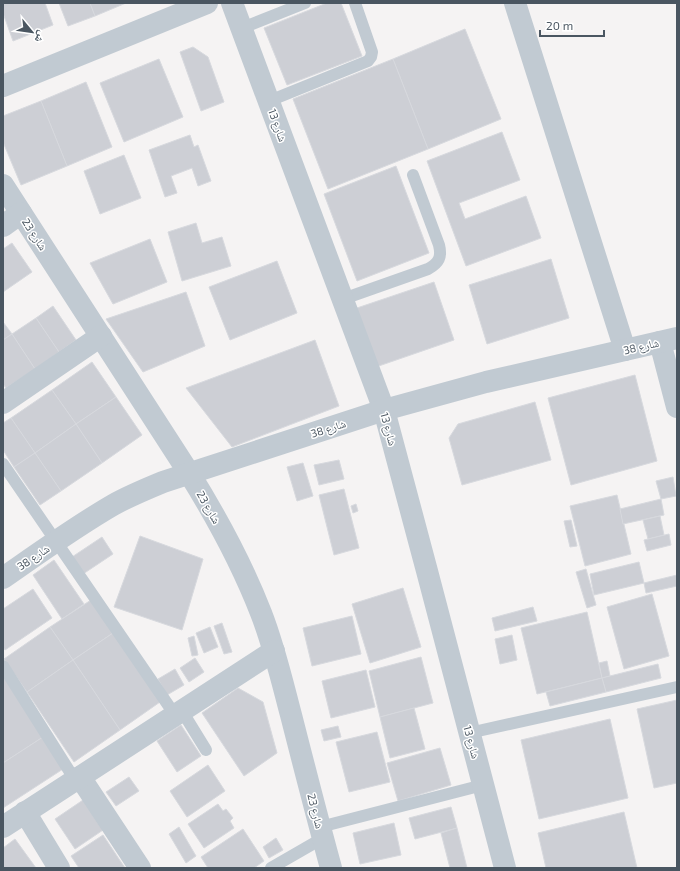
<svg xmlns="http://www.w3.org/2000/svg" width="680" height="871" font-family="'Exo 2','Noto Naskh Arabic',sans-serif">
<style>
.building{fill:#cdcfd5;stroke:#d7d9de}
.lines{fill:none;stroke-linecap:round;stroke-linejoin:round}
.lane{stroke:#c1cad2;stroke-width:12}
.street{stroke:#c1cad2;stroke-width:22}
.labels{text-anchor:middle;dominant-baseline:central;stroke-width:3;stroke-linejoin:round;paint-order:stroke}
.street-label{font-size:11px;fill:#4a5661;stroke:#fff}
</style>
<rect width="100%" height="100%" fill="#f5f3f3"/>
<g class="building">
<polygon points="3,3 45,3 53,25 13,41 3,13"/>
<polygon points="59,3 90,3 95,16 68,26"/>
<polygon points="90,3 126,3 95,16"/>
<polygon points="327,3 341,3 362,56 287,85 264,28"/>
<polygon points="465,29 501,119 428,149 393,59"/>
<polygon points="193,47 208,57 224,102 201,111 180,52"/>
<polygon points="159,59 183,117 124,142 100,83"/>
<polygon points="393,59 428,149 328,189 293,99"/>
<polygon points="86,82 112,147 67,166 41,101"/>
<polygon points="41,101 67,166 21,185 3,142 3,116"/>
<polygon points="502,132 520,180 459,203 465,219 526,196 541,238 466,266 427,161"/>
<polygon points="190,135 194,147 198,145 211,181 198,186 192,168 171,176 177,193 165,197 149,150"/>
<polygon points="124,155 141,198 100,214 84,171"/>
<polygon points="396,166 429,253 357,281 324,194"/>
<polygon points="196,223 202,243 222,237 231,266 182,281 168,232"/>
<polygon points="150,239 167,282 113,304 90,263"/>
<polygon points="12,243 32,272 3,292 3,249"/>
<polygon points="551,259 569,318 487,344 469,285"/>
<polygon points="277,261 297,313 230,340 209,287"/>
<polygon points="434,282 454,340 370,369 351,310"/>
<polygon points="186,292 205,346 143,372 106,319"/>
<polygon points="53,306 76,340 59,352 36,318"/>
<polygon points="36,318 59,352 35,369 12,334"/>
<polygon points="3,322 12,334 3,340"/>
<polygon points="12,334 35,369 6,388 3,384 3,340"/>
<polygon points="315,340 339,406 232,447 186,388"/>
<polygon points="92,362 116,397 76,424 52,390"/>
<polygon points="635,375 657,461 571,485 548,398"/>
<polygon points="52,390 76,424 35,453 11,418"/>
<polygon points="116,397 142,435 102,463 76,424"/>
<polygon points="535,402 551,460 462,485 449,438 458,424"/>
<polygon points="11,418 35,453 14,467 3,450 3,423"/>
<polygon points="76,424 102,463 61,491 35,453"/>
<polygon points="35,453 61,491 40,505 14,467"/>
<polygon points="339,460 344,479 319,485 314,465"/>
<polygon points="303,463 313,496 297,501 287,467"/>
<polygon points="673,477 676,496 661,499 656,481"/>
<polygon points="344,489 359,548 334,555 319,495"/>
<polygon points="617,495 631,554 585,566 570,506"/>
<polygon points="661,499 664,515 623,524 620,509"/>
<polygon points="356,504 358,511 353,513 351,506"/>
<polygon points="660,516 664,535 648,539 643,520"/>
<polygon points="571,520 577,546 570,547 564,521"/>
<polygon points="669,534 671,545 647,551 644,540"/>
<polygon points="140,536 203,559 182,630 114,607"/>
<polygon points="102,537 113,554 83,574 72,557"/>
<polygon points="54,560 84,604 62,619 33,575"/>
<polygon points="639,562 644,583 594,595 590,574"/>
<polygon points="586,569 596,605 587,608 576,572"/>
<polygon points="677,575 677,586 646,593 644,583"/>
<polygon points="403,588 421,647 370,663 352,604"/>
<polygon points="33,589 52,618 5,650 3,647 3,609"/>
<polygon points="652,594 669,656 624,669 607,607"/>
<polygon points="91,600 113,633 73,660 50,627"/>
<polygon points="533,607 537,621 495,631 492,618"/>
<polygon points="587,612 602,678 537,694 521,628"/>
<polygon points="352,616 361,654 312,666 303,628"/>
<polygon points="222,623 232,652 224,654 214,626"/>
<polygon points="50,627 73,660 27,692 4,659"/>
<polygon points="210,627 218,647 204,653 196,633"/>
<polygon points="113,633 160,702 120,730 73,660"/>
<polygon points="512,635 517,660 500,664 495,639"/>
<polygon points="194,636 198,655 192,656 188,638"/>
<polygon points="421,657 433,703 380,717 369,671"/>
<polygon points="195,658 204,672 189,682 180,668"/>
<polygon points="73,660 120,730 74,762 27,692"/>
<polygon points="607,661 610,676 602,678 599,663"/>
<polygon points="658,664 661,678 606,692 602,678"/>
<polygon points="175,669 184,685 167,695 158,679"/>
<polygon points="366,670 375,707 331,718 322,681"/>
<polygon points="3,676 43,737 3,763"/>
<polygon points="602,678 606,692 550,706 546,692"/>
<polygon points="238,688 263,702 277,753 244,776 202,713"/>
<polygon points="677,700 677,783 654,788 637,709"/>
<polygon points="414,708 425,749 390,758 380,717"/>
<polygon points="610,719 628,798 539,819 521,740"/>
<polygon points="181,725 201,756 177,772 157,741"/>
<polygon points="338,726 341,737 324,741 321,730"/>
<polygon points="377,732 390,782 349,792 336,742"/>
<polygon points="43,737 63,769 3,808 3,763"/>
<polygon points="440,748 451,785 398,801 387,763"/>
<polygon points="208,765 225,791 187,817 170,791"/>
<polygon points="129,777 139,791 116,806 106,792"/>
<polygon points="86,798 106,828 75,849 55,819"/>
<polygon points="218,804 223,811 226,809 233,818 230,821 234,828 204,848 188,824"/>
<polygon points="451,807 457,828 415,839 409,818"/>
<polygon points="624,812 637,868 546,868 538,833"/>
<polygon points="394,823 401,855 360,864 353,833"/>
<polygon points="179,827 196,856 186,863 169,834"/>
<polygon points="457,828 467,868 450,868 441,833"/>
<polygon points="243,829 264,861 254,868 208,868 201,857"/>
<polygon points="103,835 125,868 79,868 71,856"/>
<polygon points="276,838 283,850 269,858 263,847"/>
<polygon points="15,839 36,868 3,868 3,848"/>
</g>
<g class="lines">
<g class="lane">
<polyline points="242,28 305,3"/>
<polyline points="269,101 368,61 371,57 372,52 355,3"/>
<path d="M343,299L428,269C439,263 442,257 439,245L413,175"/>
<polyline points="3,464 175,715"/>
<polyline points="3,666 75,780"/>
<polyline points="182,711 206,750"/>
<polyline points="469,733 677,687"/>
<polyline points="320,827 483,785"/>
<polyline points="271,868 323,838"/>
</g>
<g class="street">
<polyline points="232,3 384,410 427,571 505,868"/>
<polyline points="515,3 625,350"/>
<polyline points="3,86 207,3"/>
<path d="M3,185L189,473C217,518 242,564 261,613C274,646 282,681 291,715C304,766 317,817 331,868"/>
<polyline points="3,226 21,213"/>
<polyline points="660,342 677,407"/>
<polyline points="3,403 101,336"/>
<path d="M3,578C39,553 75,527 113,505C129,496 146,489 163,482L384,410L486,382L677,338"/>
<polyline points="80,777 140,868"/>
<polyline points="25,812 59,868"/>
<polyline points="3,827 274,651"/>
</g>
</g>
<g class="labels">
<g class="street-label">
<text transform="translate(278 125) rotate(70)">شارع 13</text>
<text transform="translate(35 234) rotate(57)">شارع 23</text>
<text transform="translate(641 346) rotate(-13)">شارع 38</text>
<text transform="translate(328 428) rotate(-18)">شارع 38</text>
<text transform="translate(389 429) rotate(75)">شارع 13</text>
<text transform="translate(209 507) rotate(60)">شارع 23</text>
<text transform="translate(33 557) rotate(-34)">شارع 38</text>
<text transform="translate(472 742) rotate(75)">شارع 13</text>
<text transform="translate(316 811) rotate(76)">شارع 23</text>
</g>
</g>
<rect width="680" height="871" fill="none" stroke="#4a5661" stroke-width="8"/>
<g transform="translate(32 32) rotate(119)" stroke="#ffffff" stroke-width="3" paint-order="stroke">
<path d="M0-3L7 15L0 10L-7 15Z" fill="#4a5661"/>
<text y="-6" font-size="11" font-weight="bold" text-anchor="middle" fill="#4a5661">ش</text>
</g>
<path d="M540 30v6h64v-6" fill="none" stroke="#4a5661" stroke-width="2"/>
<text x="546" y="30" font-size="12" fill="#4a5661" stroke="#ffffff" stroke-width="3" paint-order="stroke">20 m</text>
</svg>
